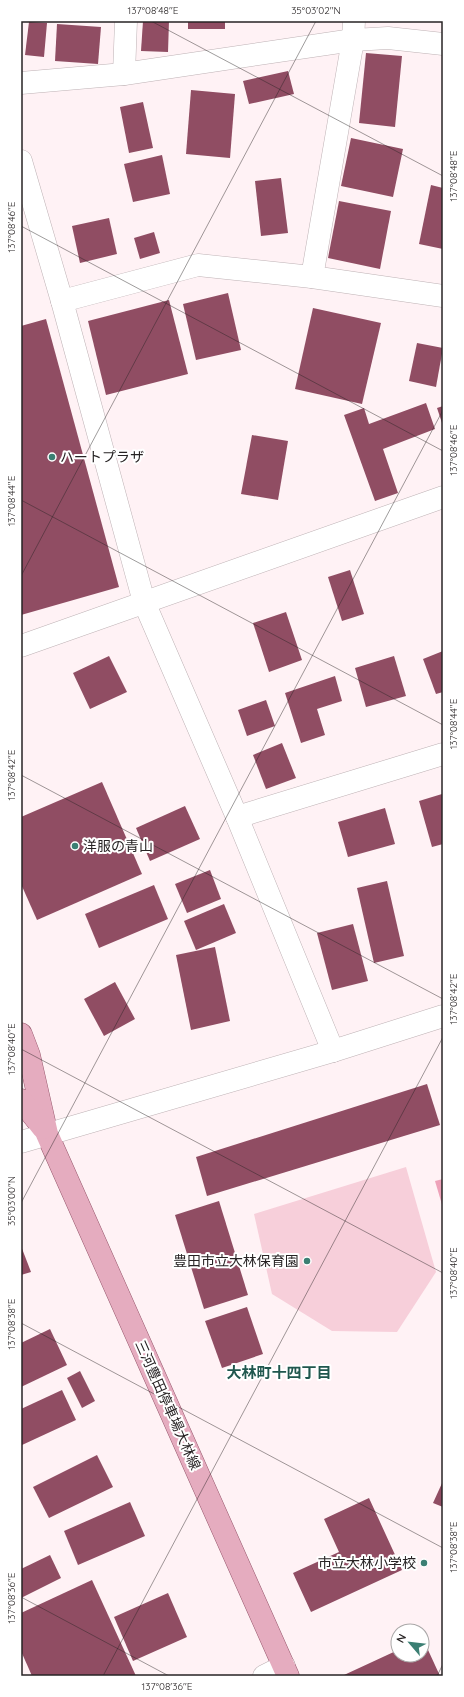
<svg xmlns="http://www.w3.org/2000/svg" width="464" height="1697" font-family="Quicksand,'Noto Sans JP',sans-serif">
<style>
.green{fill:#f7cfda}
.water{fill:#eea2b9}
.building{fill:#904d63}
.lines{fill:none;stroke-linecap:round;stroke-linejoin:round}
.minor-casing{stroke:#beb2b5;stroke-width:23}
.major-casing{stroke:#97586d;stroke-width:23}
.minor{stroke:#fff;stroke-width:22}
.major{stroke:#e5acbf;stroke-width:22}
.ticks{fill:none;stroke:#272324;stroke-width:1;stroke-opacity:0.45}
.poi-dot{fill:#3b7f73;stroke:#fff;stroke-width:1.5}
.labels{text-anchor:middle;dominant-baseline:central;stroke-width:4;stroke-linejoin:round;paint-order:stroke}
.poi-label{font-size:14px;fill:#272324;stroke:#fff;text-anchor:start}
.street-label{font-size:14px;fill:#272324;stroke:#fff}
.neighbourhood-label{font-size:15px;font-weight:bold;fill:#20574e;stroke:#fff}
.neatline{fill:none;stroke:#272324;stroke-width:1.5}
.ticks-label{font-size:10px;text-anchor:middle;fill:#272324}
</style>
<rect width="100%" height="100%" fill="#fff2f5"/>
<polygon class="green" points="406,1167 436,1272 397,1332 332,1331 272,1294 254,1214"/>
<polygon class="water" points="443,1179 443,1208 435,1181"/>
<g class="building">
<polygon points="143,21 169,21 168,52 141,51"/>
<rect x="188" y="21" width="37" height="8"/>
<polygon points="29,22 47,23 44,57 25,55"/>
<polygon points="57,24 101,27 98,64 55,61"/>
<polygon points="366,53 402,56 395,127 359,123"/>
<polygon points="288,71 294,94 249,104 243,81"/>
<polygon points="191,90 235,94 230,158 186,154"/>
<polygon points="143,102 153,148 129,153 120,107"/>
<polygon points="351,138 403,149 393,197 341,186"/>
<polygon points="162,155 170,194 133,202 124,164"/>
<polygon points="281,178 288,233 261,236 255,181"/>
<polygon points="431,185 443,188 443,249 419,244"/>
<polygon points="339,201 391,211 380,269 328,258"/>
<polygon points="109,218 117,254 80,263 72,226"/>
<polygon points="154,232 160,253 140,259 134,238"/>
<polygon points="228,293 241,350 196,360 183,304"/>
<polygon points="169,300 188,374 106,395 88,321"/>
<polygon points="313,308 381,323 362,404 295,389"/>
<polygon points="46,319 119,587 21,615 21,326"/>
<polygon points="417,343 443,348 436,387 409,381"/>
<polygon points="426,403 435,429 383,449 398,493 375,501 344,415 364,408 369,424"/>
<polygon points="443,406 443,426 437,408"/>
<polygon points="252,435 288,441 278,500 241,494"/>
<polygon points="350,570 364,614 342,621 328,577"/>
<polygon points="286,612 302,660 269,672 253,623"/>
<polygon points="443,651 443,692 436,694 423,659"/>
<polygon points="109,656 127,692 90,709 73,673"/>
<polygon points="394,656 406,696 366,707 355,668"/>
<polygon points="335,676 342,701 317,709 325,735 301,743 285,693"/>
<polygon points="266,700 275,726 247,736 238,710"/>
<polygon points="282,743 296,778 266,789 253,755"/>
<polygon points="102,782 142,874 37,920 21,884 21,817"/>
<polygon points="442,794 443,799 443,844 432,847 419,801"/>
<polygon points="185,806 200,839 150,861 136,828"/>
<polygon points="385,808 395,844 348,857 338,822"/>
<polygon points="210,870 221,899 187,913 175,884"/>
<polygon points="387,881 404,956 374,963 357,888"/>
<polygon points="154,885 168,919 99,948 85,914"/>
<polygon points="224,904 236,933 196,950 184,921"/>
<polygon points="353,924 368,981 332,990 317,933"/>
<polygon points="215,947 230,1021 191,1030 176,955"/>
<polygon points="115,982 135,1019 104,1036 84,999"/>
<polygon points="427,1084 440,1125 207,1196 196,1157"/>
<polygon points="219,1201 248,1295 204,1309 175,1215"/>
<polygon points="21,1246 31,1272 21,1275"/>
<polygon points="247,1307 263,1354 222,1368 205,1321"/>
<polygon points="50,1329 67,1365 21,1387 21,1343"/>
<polygon points="80,1371 95,1401 82,1408 67,1378"/>
<polygon points="62,1390 76,1420 22,1445 21,1409"/>
<polygon points="97,1455 113,1487 49,1518 33,1487"/>
<polygon points="443,1481 443,1507 433,1503"/>
<polygon points="369,1498 402,1570 311,1612 293,1573 339,1552 324,1519"/>
<polygon points="130,1502 145,1536 78,1565 64,1531"/>
<polygon points="50,1555 61,1578 21,1598 21,1569"/>
<polygon points="92,1580 136,1676 32,1676 21,1651 21,1613"/>
<polygon points="168,1593 187,1637 133,1661 114,1617"/>
<polygon points="423,1639 440,1676 345,1676 344,1675 398,1650 398,1655 422,1655"/>
</g>
<g class="lines">
<defs>
<g id="minor">
<polyline points="124,74 126,21"/>
<polyline points="21,83 124,74 353,40 388,38 443,44"/>
<polyline points="21,161 62,301 144,602 237,817 333,1051"/>
<polyline points="312,277 353,40 354,21"/>
<polyline points="62,301 198,265 312,277 443,296"/>
<polyline points="21,646 443,497"/>
<polyline points="237,817 443,754"/>
<polyline points="21,1142 333,1051 443,1016"/>
<polyline points="264,1676 284,1666"/>
</g>
<g id="major">
<polyline points="21,1034 29,1055 47,1134 288,1676"/>
<polyline points="21,1100 43,1128"/>
</g>
</defs>
<use href="#minor" class="minor-casing"/>
<use href="#major" class="major-casing"/>
<use href="#minor" class="minor"/>
<use href="#major" class="major"/>
</g>
<path class="ticks" d="M151,21L443,176M21,226L443,451M21,500L443,725M21,576L316,21M21,775L443,999M21,1049L443,1273M21,1203L443,410M21,1323L443,1548M21,1597L169,1676M103,1676L443,1037M437,1676L443,1664"/>
<g class="poi-dot">
<circle cx="52" cy="457" r="4"/>
<circle cx="75" cy="846" r="4"/>
<circle cx="307" cy="1261" r="4"/>
<circle cx="424" cy="1563" r="4"/>
</g>
<g class="labels">
<g class="poi-label">
<text x="60" y="457">ハートプラザ</text>
<text x="83" y="846">洋服の青山</text>
<text x="299" y="1261" text-anchor="end">豊田市立大林保育園</text>
<text x="416" y="1563" text-anchor="end">市立大林小学校</text>
</g>
<g class="street-label">
<text transform="translate(168 1405) rotate(66)">三河豊田停車場大林線</text>
</g>
<g class="neighbourhood-label">
<text x="279" y="1372">大林町十四丁目</text>
</g>
</g>
<rect width="464" height="1697" fill="none" stroke="#ffffff" stroke-width="44"/>
<g transform="translate(410 1643) rotate(298)"><circle r="19" fill="#ffffff" stroke="#a9a7a7"/>
<path d="M0-3L7 15L0 10L-7 15Z" fill="#3b7f73"/>
<text y="-6" font-size="11" font-weight="bold" text-anchor="middle" fill="#272324">N</text>
</g>
<rect x="22" y="22" width="420" height="1653" class="neatline"/>
<g class="ticks-label">
<text x="153" y="14">137°08'48"E</text>
<text x="316" y="14">35°03'02"N</text>
<text transform="translate(453 176) rotate(-90)" y="4">137°08'48"E</text>
<text transform="translate(11 227) rotate(-90)" y="4">137°08'46"E</text>
<text transform="translate(453 450) rotate(-90)" y="4">137°08'46"E</text>
<text transform="translate(11 501) rotate(-90)" y="4">137°08'44"E</text>
<text transform="translate(453 724) rotate(-90)" y="4">137°08'44"E</text>
<text transform="translate(11 775) rotate(-90)" y="4">137°08'42"E</text>
<text transform="translate(453 999) rotate(-90)" y="4">137°08'42"E</text>
<text transform="translate(11 1049) rotate(-90)" y="4">137°08'40"E</text>
<text transform="translate(11 1201) rotate(-90)" y="4">35°03'00"N</text>
<text transform="translate(453 1273) rotate(-90)" y="4">137°08'40"E</text>
<text transform="translate(11 1324) rotate(-90)" y="4">137°08'38"E</text>
<text transform="translate(453 1547) rotate(-90)" y="4">137°08'38"E</text>
<text transform="translate(11 1598) rotate(-90)" y="4">137°08'36"E</text>
<text x="167" y="1690">137°08'36"E</text>
</g>
</svg>
